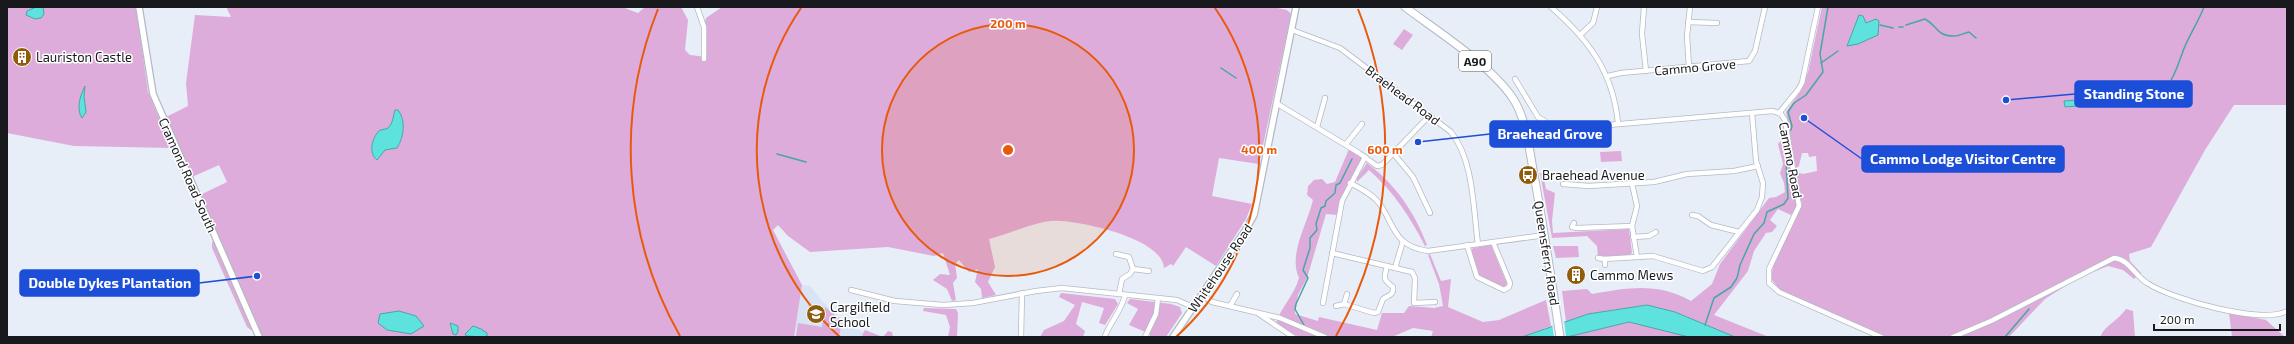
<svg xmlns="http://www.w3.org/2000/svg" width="2294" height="344" font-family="'Exo 2',sans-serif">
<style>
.built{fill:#d8e3f4}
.green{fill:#ddacda}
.water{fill:#5ee2de;stroke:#49a6a4}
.pier{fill:#e7eef8}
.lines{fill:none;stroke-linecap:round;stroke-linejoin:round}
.stream{stroke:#49a6a4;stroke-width:1.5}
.minor-casing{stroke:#b4bac4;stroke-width:6}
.tertiary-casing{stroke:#b4bac4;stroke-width:8}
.primary-casing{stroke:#b4bac4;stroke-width:9}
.minor{stroke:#fff;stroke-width:4.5}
.tertiary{stroke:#fff;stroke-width:5.5}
.primary{stroke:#fff;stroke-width:7}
.ring{fill:none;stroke:#e8590c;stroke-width:2}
.labels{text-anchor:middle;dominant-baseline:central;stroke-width:3;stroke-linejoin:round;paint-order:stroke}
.shield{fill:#fff;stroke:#5d5e61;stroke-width:1}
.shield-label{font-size:12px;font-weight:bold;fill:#17191d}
.poi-label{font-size:13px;fill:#17191d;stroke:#fff;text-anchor:start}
.street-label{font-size:13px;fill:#17191d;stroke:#fff}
.centre{fill:#e8590c;stroke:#fff;stroke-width:2}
.ring-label{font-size:12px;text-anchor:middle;font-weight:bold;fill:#e8590c;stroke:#fff;stroke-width:3;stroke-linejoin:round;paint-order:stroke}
.leader{fill:none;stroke:#1d4ed8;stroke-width:1.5}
.callout-dot{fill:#1d4ed8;stroke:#fff;stroke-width:1.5}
.callout{fill:#1d4ed8;stroke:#1d4ed8;stroke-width:1.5}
.callout-label{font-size:14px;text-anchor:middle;font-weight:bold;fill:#fff}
</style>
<rect width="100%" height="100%" fill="#e7eef8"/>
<polygon class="built" points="802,285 810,286 823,302 850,327 877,337 794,337"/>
<g class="green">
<polygon points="7,7 136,7 148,92 172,148 74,146 7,133"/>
<path d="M228,7H622L638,13L645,7H681L688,20L685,50L690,55L707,57L705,22L706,18L722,7H1273L1287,10L1291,14L1259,164L1219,158L1212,196L1252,204L1246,219L1216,266L1186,247L1173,266L1171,264L1164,268C1163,238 1075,219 1051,221C1036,222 1005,235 989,239L995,267L988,282L996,295L982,298L981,289L975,282L978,269L969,272L959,260L955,264L957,278L953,283L956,300L952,301L947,289L933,280L940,274L950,275L943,253L934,256L888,247L810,252L788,236L778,225L773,230L802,285L794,337H262L257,330H251L247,327L212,248V243L216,234L200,195L227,182L219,165L192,177L166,117L188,106L186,83L195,15L231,17L227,9Z"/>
<polygon points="1822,7 2287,7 2287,105 2234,105 2205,150 2151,247 2129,254 2130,261 2141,273 2134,279 2123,270 2108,266 2078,278 2045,299 2009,337 1887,337 1837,317 1781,291 1771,279 1773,266 1802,205 1796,172 1803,174 1817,171 1816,156 1809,157 1808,153 1802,153 1799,166 1796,169 1786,112 1800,92 1808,72"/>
<polygon points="1404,29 1413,35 1402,50 1393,44"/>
<path d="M1782,140L1787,142L1798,204L1791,215L1778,209L1770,220L1777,226L1772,232L1766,233L1754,251L1748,271L1714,315L1769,337H1735L1675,312L1647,305L1588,314L1566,322L1562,291L1587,289L1592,294C1629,288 1656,282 1691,301L1712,284L1720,264L1769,198L1776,197L1785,192L1784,183L1780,173L1783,164L1778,144Z"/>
<path d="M1349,149L1362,159C1351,178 1342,194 1338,215L1326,214L1307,278L1298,295L1295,314L1318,321L1319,317L1377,330L1382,313H1404L1409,306L1434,308L1443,306L1439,284L1428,255L1430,254L1441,281L1451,279L1448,307L1483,322L1499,320L1546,300L1551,326L1523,337H1431L1433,331L1413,328L1392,337H1299L1276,324C1280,308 1294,296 1299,278C1288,254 1307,225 1313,200L1307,195L1308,186L1314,180L1322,179L1327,184L1335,182Z"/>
<polygon points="1621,151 1622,161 1601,162 1600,152"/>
<path d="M1367,163C1396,185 1414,211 1427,245L1425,246C1410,217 1394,192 1369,170L1357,182V178Z"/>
<polygon points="1540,173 1546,173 1544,180 1546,189 1555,193 1552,221 1553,233 1629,229 1632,253 1628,256 1598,257 1597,246 1587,236 1552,238"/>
<polygon points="1491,245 1507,284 1504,288 1478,276 1471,251 1473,248"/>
<polygon points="1553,246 1578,246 1579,257 1556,258"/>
<polygon points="1061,293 1115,299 1118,304 1105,325 1099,323 1104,308 1082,302 1076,324 1085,331 1083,337 1040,337 1044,330 1064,321 1075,305 1059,297"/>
<polygon points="1130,299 1171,304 1180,307 1182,313 1166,337 1150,337 1150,334 1129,325 1138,309 1127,303"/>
<polygon points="825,307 842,321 839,337 796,337 798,323 822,327"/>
<polygon points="924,308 956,309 958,313 957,337 948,337 950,327 946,315 923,311"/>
<path d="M2126,309L2133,311L2135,337H2100C2106,324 2118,321 2126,309Z"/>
<polygon points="2229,313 2266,320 2285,337 2232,337"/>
<polygon points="1629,322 1689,337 1567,337"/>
<polygon points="865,330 883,337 888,331 892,332 893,337 864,337 862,335"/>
</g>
<g class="water">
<polygon points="36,7 43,7 44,14 41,18 35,19 26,15 27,11"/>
<polygon points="1859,15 1863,16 1866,23 1876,19 1879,21 1878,35 1858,44 1847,46"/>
<path d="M85,86L84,96L86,112L82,118C76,109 80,96 85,86Z"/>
<polygon points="2141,95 2142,101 2065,107 2064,101"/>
<path d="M395,110H398C406,120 404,137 397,148L385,150L377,160C368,153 372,138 379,131C381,129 385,130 388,128C393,124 393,116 395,110Z"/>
<polygon points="1647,305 1675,312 1735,337 1689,337 1629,322 1567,337 1522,337 1588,314"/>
<polygon points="399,311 416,316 424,326 411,334 387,330 378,323 380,314"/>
<polygon points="450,323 458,326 458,332 456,335 453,334"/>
<polygon points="473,326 481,329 487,333 487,337 466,336 465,334"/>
</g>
<polygon class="pier" points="1564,320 1566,337 1554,337 1552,324"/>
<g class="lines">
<g class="stream">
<polyline points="1880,25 1893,28"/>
<path d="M1906,25L1925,19C1938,26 1936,36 1954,36C1959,36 1964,33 1969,32L1976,38"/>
<polyline points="1899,27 1903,27"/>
<polyline points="1821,63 1838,51"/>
<polyline points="1221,68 1236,78"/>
<path d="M2141,98C2170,94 2173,78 2182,54C2187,38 2198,23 2204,7"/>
<polyline points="1791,130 1792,126 1788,112 1794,103 1806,95 1823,72 1820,54 1828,7"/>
<polyline points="777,154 806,162"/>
<polyline points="1705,325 1714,298 1731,287 1737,278 1740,265 1754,234 1764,223 1767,212 1784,204 1788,198 1785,146"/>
<polyline points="1305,327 1295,309 1296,304 1308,278 1303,270 1310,248 1310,238 1317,230 1316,224 1321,208 1325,206 1326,201 1335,193 1336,185 1340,183 1352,159"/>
<polyline points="2005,337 2029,309"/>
</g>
<defs>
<g id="minor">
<polyline points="697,7 704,27 704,59"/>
<path d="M1551,7C1589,40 1613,72 1618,123"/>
<polyline points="1644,7 1642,34 1646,71"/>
<polyline points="1688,22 1717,23"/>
<path d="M1292,30L1340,48L1451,132C1474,161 1473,208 1478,244"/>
<polyline points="1580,35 1593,23 1597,7"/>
<polyline points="1689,67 1687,36 1690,7"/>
<polyline points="1608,76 1621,73 1749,61 1755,51 1765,7"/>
<polyline points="1515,79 1538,117 1545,121 1547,129"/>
<polyline points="1276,103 1359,153 1377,166 1382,165 1430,115"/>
<polyline points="1779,113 1798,90 1802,83 1818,7"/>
<polyline points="1317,127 1325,98"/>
<polyline points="1526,132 1773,111 1781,114 1785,120 1799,206 1769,269 1769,283 1779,292 1881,337"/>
<polyline points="1346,144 1362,124"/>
<polyline points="1393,153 1413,177 1430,213"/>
<path d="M1350,183C1360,188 1372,194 1379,203C1395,225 1393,246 1428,251L1545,235"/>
<polyline points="1563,184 1589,186 1654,182 1687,174 1734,171 1758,166"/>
<polyline points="1632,184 1637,206 1632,226 1637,257"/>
<polyline points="1692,215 1698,216 1711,225 1739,232"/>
<polyline points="1574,223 1572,227 1577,228 1632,226"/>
<polyline points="1633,237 1649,236 1656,232"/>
<polyline points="1467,245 1477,277 1504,290 1509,287 1510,283 1493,242"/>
<polyline points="1332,253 1412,272 1415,278 1414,303 1435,302"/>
<polyline points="1116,254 1129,257 1133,269 1130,274 1122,279 1119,294"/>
<polyline points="1598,258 1604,259 1653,256 1703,271 1712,267 1757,210 1762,197 1763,183 1756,161 1752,113"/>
<polyline points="1605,265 1605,259"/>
<polyline points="1395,268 1403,241"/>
<polyline points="1133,269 1149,271"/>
<polyline points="851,290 895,301 943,305 973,303 1036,291 1062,288 1177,300 1193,307"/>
<path d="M1347,294L1344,304L1374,313L1378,312L1383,299C1389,295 1394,295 1393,287C1382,278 1384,279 1387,266"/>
<polyline points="1202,295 1212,302 1280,318 1325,337"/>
<polyline points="1323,303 1342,201 1365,157"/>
<polyline points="1230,306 1237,294"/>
<polyline points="1336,306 1344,304"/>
<polyline points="1259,314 1293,337"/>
<path d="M1105,336C1111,321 1122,310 1125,295"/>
<polyline points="1021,337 1022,293"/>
<polyline points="1145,337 1156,314 1158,298"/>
<path d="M1953,337L1991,321L2114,258C2129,259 2135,276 2147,283C2171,299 2262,325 2287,311"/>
</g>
<g id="tertiary">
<polyline points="139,7 153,94 259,337"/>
<polyline points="1173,337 1245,231 1254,215 1296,7"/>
</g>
<path id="primary" d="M1405,7C1437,31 1489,64 1512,97C1527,119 1529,149 1534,175C1544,229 1552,283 1560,337"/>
</defs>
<use href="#minor" class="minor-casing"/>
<use href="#tertiary" class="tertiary-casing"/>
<use href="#primary" class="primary-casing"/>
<use href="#minor" class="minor"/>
<use href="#tertiary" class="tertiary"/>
<use href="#primary" class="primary"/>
</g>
<circle cx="1008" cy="150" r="126" fill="#e8590c" fill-opacity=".12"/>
<g class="ring">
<circle cx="1008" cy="150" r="126"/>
<path d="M840 337A251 251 0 0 1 801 8M1215 8A251 251 0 0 1 1176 337"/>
<path d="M680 336A377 377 0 0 1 658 9M1358 9A377 377 0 0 1 1336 336"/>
</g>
<defs>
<symbol id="building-disc" viewBox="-11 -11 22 22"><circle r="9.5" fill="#8f5b0c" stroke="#fff"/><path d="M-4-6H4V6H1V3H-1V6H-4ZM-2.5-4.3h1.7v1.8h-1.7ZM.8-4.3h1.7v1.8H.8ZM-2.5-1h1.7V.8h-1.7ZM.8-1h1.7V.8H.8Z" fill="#fff"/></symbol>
<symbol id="bus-disc" viewBox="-11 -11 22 22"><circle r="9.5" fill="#8f5b0c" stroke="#fff"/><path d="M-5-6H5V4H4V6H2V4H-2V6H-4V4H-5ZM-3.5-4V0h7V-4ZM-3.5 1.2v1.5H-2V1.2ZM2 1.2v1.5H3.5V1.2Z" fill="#fff"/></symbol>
<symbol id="school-disc" viewBox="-11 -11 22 22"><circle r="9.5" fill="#8f5b0c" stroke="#fff"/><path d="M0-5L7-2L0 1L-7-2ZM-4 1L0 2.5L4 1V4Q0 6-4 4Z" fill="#fff"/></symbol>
</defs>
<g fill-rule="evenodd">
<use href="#building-disc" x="11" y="46" width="22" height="22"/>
<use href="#bus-disc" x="1517" y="164" width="22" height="22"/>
<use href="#building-disc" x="1565" y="264" width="22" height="22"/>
<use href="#school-disc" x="805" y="303" width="22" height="22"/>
</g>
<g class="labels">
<rect class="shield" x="1459" y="51" width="32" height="20" rx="3"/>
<g class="shield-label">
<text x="1475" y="61">A90</text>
</g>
<g class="poi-label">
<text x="36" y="57">Lauriston Castle</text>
<text x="1542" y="175">Braehead Avenue</text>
<text x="1590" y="275">Cammo Mews</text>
<text x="830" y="307">Cargilfield<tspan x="830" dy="15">School</tspan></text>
</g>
<g class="street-label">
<text transform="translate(1695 67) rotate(-5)">Cammo Grove</text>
<text transform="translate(1403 95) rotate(37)">Braehead Road</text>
<text transform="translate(1791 160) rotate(79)">Cammo Road</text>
<text transform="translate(188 175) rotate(66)">Cramond Road South</text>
<text transform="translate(1547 253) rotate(81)">Queensferry Road</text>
<text transform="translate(1220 268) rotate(-56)">Whitehouse Road</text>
</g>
</g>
<circle cx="1008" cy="150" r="6" class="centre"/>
<g class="ring-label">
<text x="1008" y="28">200 m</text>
<text x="1259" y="154">400 m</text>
<text x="1385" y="154">600 m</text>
</g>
<path class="leader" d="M2006 100L2075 94M1418 142L1490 134M1804 118L1862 159M257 276L199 283"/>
<g class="callout-dot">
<circle cx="2006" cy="100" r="4"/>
<circle cx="1418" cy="142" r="4"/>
<circle cx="1804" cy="118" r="4"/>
<circle cx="257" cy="276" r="4"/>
</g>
<g class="callout">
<rect x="2075" y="81" width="117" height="26" rx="4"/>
<rect x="1490" y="121" width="121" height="26" rx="4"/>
<rect x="1862" y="146" width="202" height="26" rx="4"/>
<rect x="20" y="270" width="179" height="26" rx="4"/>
</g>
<g class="callout-label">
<text x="2134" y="99">Standing Stone</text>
<text x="1550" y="139">Braehead Grove</text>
<text x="1963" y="164">Cammo Lodge Visitor Centre</text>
<text x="110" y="288">Double Dykes Plantation</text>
</g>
<rect width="2294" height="344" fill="none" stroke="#17191d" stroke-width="16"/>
<path d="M2154 324v6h126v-6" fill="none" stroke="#17191d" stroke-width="2"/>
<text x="2160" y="324" font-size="12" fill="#17191d" stroke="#ffffff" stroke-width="3" paint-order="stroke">200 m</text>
</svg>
